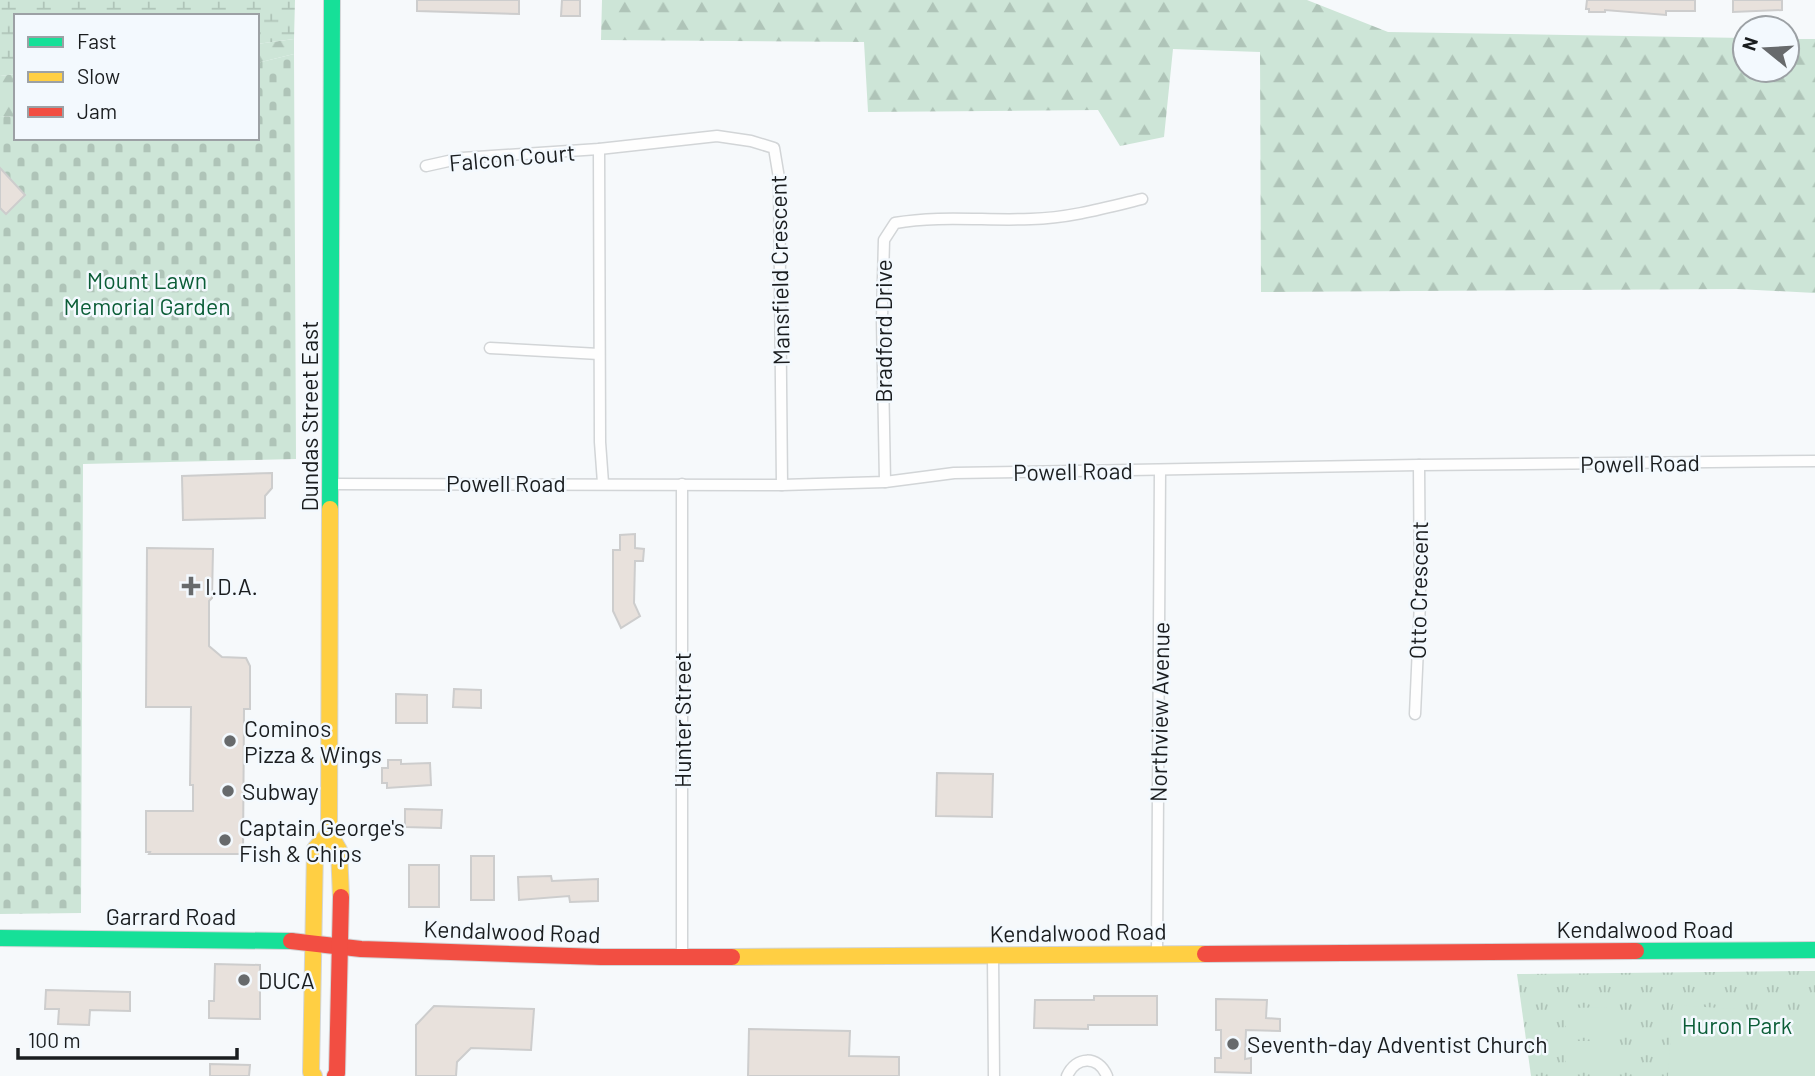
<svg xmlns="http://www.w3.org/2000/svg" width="1815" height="1076" font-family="Barlow,sans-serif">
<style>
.forest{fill:url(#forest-firs)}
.wetland{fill:url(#wetland-marsh)}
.cemetery{fill:url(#cemetery-stones)}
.park{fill:url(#park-tufts)}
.garden{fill:#cde5d7}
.building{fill:#e8e1dc;stroke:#cdcdcd;stroke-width:2}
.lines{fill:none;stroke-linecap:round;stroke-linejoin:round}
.street-casing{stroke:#d2d5d7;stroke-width:13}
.fast-casing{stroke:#d2d5d7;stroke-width:18}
.slow-casing{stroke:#d2d5d7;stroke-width:18}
.jam-casing{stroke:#d2d5d7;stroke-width:18}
.street{stroke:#fefefe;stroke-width:10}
.fast{stroke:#16e098;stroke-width:16}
.slow{stroke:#ffcf43;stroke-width:16}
.jam{stroke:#f24e42;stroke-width:16}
.poi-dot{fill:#676a6c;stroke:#f3f9fe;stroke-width:2.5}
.labels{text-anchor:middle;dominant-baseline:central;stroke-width:5;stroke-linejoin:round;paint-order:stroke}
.street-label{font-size:23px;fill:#1a1d1f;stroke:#f3f9fe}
.park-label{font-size:23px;fill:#0b5d37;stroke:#f3f9fe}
.poi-label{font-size:23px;fill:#1a1d1f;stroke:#f3f9fe;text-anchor:start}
</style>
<defs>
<pattern id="forest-firs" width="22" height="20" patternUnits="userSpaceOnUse" patternTransform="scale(1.75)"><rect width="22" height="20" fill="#cde5d7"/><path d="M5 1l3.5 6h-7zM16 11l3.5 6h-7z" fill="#afc4b8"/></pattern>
<pattern id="wetland-marsh" width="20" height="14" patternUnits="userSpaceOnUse" patternTransform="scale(1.75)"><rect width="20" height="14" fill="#cde5d7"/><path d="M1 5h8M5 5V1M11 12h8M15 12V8" fill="none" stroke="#afc4b8"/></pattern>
<pattern id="cemetery-stones" width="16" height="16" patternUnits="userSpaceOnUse" patternTransform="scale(1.75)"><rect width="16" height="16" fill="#cde5d7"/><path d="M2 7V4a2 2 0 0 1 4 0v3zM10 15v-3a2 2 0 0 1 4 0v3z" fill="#afc4b8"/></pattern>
<pattern id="park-tufts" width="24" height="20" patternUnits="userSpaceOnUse" patternTransform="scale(1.75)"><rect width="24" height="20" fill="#cde5d7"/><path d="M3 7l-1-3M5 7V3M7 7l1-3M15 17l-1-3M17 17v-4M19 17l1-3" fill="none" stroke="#afc4b8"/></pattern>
</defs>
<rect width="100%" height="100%" fill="#f6f9fb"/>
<g class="forest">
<polygon points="602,0 1307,0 1388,32 1745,38 1745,70 1787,70 1787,39 1815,39 1815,293 1737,289 1261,292 1260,52 1173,49 1164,137 1120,146 1098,110 868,112 864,42 601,40"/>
<polygon points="294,39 294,54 257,63 257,44"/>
<polygon points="16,74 16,117 0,116 0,76"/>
</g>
<polygon class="wetland" points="0,0 295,0 294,39 257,44 257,16 16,16 16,74 0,76"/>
<polygon class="cemetery" points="294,54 296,459 83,464 81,913 0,914 0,116 16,117 16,138 257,138 257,63"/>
<polygon class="park" points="1815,971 1815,1076 1531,1076 1517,974"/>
<g class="garden">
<polygon points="1673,1005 1815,1014 1815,1076 1668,1076"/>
<polygon points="1618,1007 1618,1032 1566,1032 1566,1008"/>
<rect x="1566" y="1041" width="52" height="24"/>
</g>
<g class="building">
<polygon points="417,0 519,0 519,14 417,11"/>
<polygon points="562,0 580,0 580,16 561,16"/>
<polygon points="1587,0 1695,0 1695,11 1666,11 1666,15 1605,10 1605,12 1589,12 1589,9 1586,9"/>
<polygon points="1733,0 1782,0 1782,10 1733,12"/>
<polygon points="0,168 25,195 6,214 0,208"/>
<polygon points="272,473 272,488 265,496 265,518 183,520 182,476"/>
<polygon points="635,534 635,548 644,549 643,561 635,561 634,603 640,616 621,628 613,611 613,550 620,550 620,535"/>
<polygon points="147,548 213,549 212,598 209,601 209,646 222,657 246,658 250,666 250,709 244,709 243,854 149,854 150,852 146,852 146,811 193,811 193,785 190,785 191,707 146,707"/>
<polygon points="454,689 481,690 481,708 453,707"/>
<polygon points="396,694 427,695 427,723 396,723"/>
<polygon points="388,760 401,760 401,764 430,763 431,785 387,788 387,783 382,783 382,768 388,768"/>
<polygon points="937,773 993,774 992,817 936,816"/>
<polygon points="405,809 442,810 441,828 405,827"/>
<rect x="471" y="856" width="23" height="44"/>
<rect x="409" y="865" width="30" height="42"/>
<polygon points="551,876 552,881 598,879 598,901 570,902 569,896 519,900 518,877"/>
<polygon points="215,964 260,965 260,1019 209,1018 209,1001 214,1001"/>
<polygon points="46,990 130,992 130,1011 90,1010 89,1025 58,1024 59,1009 45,1009"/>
<polygon points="1094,996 1157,996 1157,1025 1088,1025 1088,1029 1034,1028 1035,1000 1094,1000"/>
<polygon points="1216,999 1267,1000 1266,1018 1280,1019 1280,1031 1246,1030 1245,1059 1251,1058 1251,1073 1215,1072 1215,1058 1221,1058 1221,1030 1216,1030"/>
<polygon points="434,1006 534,1009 531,1050 471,1048 457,1062 456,1076 416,1076 416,1025"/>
<polygon points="749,1029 850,1031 849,1056 899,1057 899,1076 748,1076"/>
<polygon points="210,1064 250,1065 249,1076 210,1076"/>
</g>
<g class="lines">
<defs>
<g id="street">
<polyline points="599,149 600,442 603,483"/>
<polyline points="426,166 462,158 599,149 717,136 751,141 774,148 779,178 782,485"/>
<polyline points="490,348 599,354"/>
<path d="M885,482L882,318L884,240L895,223C940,215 986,221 1031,219C1069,218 1105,208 1142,199"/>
<polyline points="331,484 782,485 885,482 954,473 1419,465 1815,461"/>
<polyline points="1415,714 1420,602 1419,465"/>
<polyline points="1157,954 1160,470"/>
<polyline points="682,956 682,484"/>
<polyline points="993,956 994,1076"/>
<path d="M1067,1076C1076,1056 1098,1055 1107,1076"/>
</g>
<g id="fast">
<polyline points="330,509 332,0"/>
<polyline points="0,938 291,941"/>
<polyline points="1636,951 1815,950"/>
</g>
<g id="slow">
<polyline points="330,509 329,833 339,850 341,897"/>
<polyline points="732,957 1205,954"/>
<polyline points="314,1076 311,1072 315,849 329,833"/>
</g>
<g id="jam">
<polyline points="291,941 361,949 601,957 732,957"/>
<polyline points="1205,954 1636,951"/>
<polyline points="335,1076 337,1073 341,897"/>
</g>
</defs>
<use href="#street" class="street-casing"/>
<use href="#fast" class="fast-casing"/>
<use href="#slow" class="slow-casing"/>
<use href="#jam" class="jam-casing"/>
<use href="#street" class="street"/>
<use href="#fast" class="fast"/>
<use href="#slow" class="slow"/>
<use href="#jam" class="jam"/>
</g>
<g class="poi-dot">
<path d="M187.5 575.5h7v7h7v7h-7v7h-7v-7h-7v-7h7z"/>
<circle cx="230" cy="741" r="7"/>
<circle cx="228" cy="791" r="7"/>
<circle cx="225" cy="840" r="7"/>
<circle cx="244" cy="980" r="7"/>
<circle cx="1233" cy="1044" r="7"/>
</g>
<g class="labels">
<g class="street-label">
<text transform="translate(512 157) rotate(-5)">Falcon Court</text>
<text transform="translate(779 270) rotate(-91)">Mansfield Crescent</text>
<text transform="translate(883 331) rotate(-90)">Bradford Drive</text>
<text transform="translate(309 416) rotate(-90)">Dundas Street East</text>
<text transform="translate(1640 463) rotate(-1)">Powell Road</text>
<text transform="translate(1073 471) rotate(-1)">Powell Road</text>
<text x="506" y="483">Powell Road</text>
<text transform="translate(1418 590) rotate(-89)">Otto Crescent</text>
<text transform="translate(1159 712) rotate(-89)">Northview Avenue</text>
<text transform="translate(682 720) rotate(-90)">Hunter Street</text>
<text x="171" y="916">Garrard Road</text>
<text x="1645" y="929">Kendalwood Road</text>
<text transform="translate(512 931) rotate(2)">Kendalwood Road</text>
<text transform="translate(1078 932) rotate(-1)">Kendalwood Road</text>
</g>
<g class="park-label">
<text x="147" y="280">Mount Lawn<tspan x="147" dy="26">Memorial Garden</tspan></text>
<text x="1737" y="1025">Huron Park</text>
</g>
<g class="poi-label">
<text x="205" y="586">I.D.A.</text>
<text x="244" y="728">Cominos<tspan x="244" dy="26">Pizza &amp; Wings</tspan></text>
<text x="242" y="791">Subway</text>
<text x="239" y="827">Captain George's<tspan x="239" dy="26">Fish &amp; Chips</tspan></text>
<text x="258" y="980">DUCA</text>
<text x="1247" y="1044">Seventh-day Adventist Church</text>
</g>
</g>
<rect x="14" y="14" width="245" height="126" fill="#f3f9fe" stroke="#9ca1a5" stroke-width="2"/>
<rect x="28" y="37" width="35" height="10" fill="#16e098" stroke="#9ca1a5" stroke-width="2"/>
<text x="77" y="49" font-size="21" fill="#1a1d1f">Fast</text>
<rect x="28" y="72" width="35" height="10" fill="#ffcf43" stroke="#9ca1a5" stroke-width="2"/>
<text x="77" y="84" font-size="21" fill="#1a1d1f">Slow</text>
<rect x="28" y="107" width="35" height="10" fill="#f24e42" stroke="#9ca1a5" stroke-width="2"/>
<text x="77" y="119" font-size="21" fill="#1a1d1f">Jam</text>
<g transform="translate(1766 49) rotate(288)"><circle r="33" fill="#f3f9fe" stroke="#9ca1a5" stroke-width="2"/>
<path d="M0-5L12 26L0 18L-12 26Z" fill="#676a6c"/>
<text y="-10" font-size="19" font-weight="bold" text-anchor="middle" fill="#1a1d1f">N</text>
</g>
<path d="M18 1048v10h219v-10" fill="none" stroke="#1a1d1f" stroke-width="3.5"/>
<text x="28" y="1048" font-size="21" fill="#1a1d1f" stroke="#f3f9fe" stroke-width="5" paint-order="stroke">100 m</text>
</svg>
